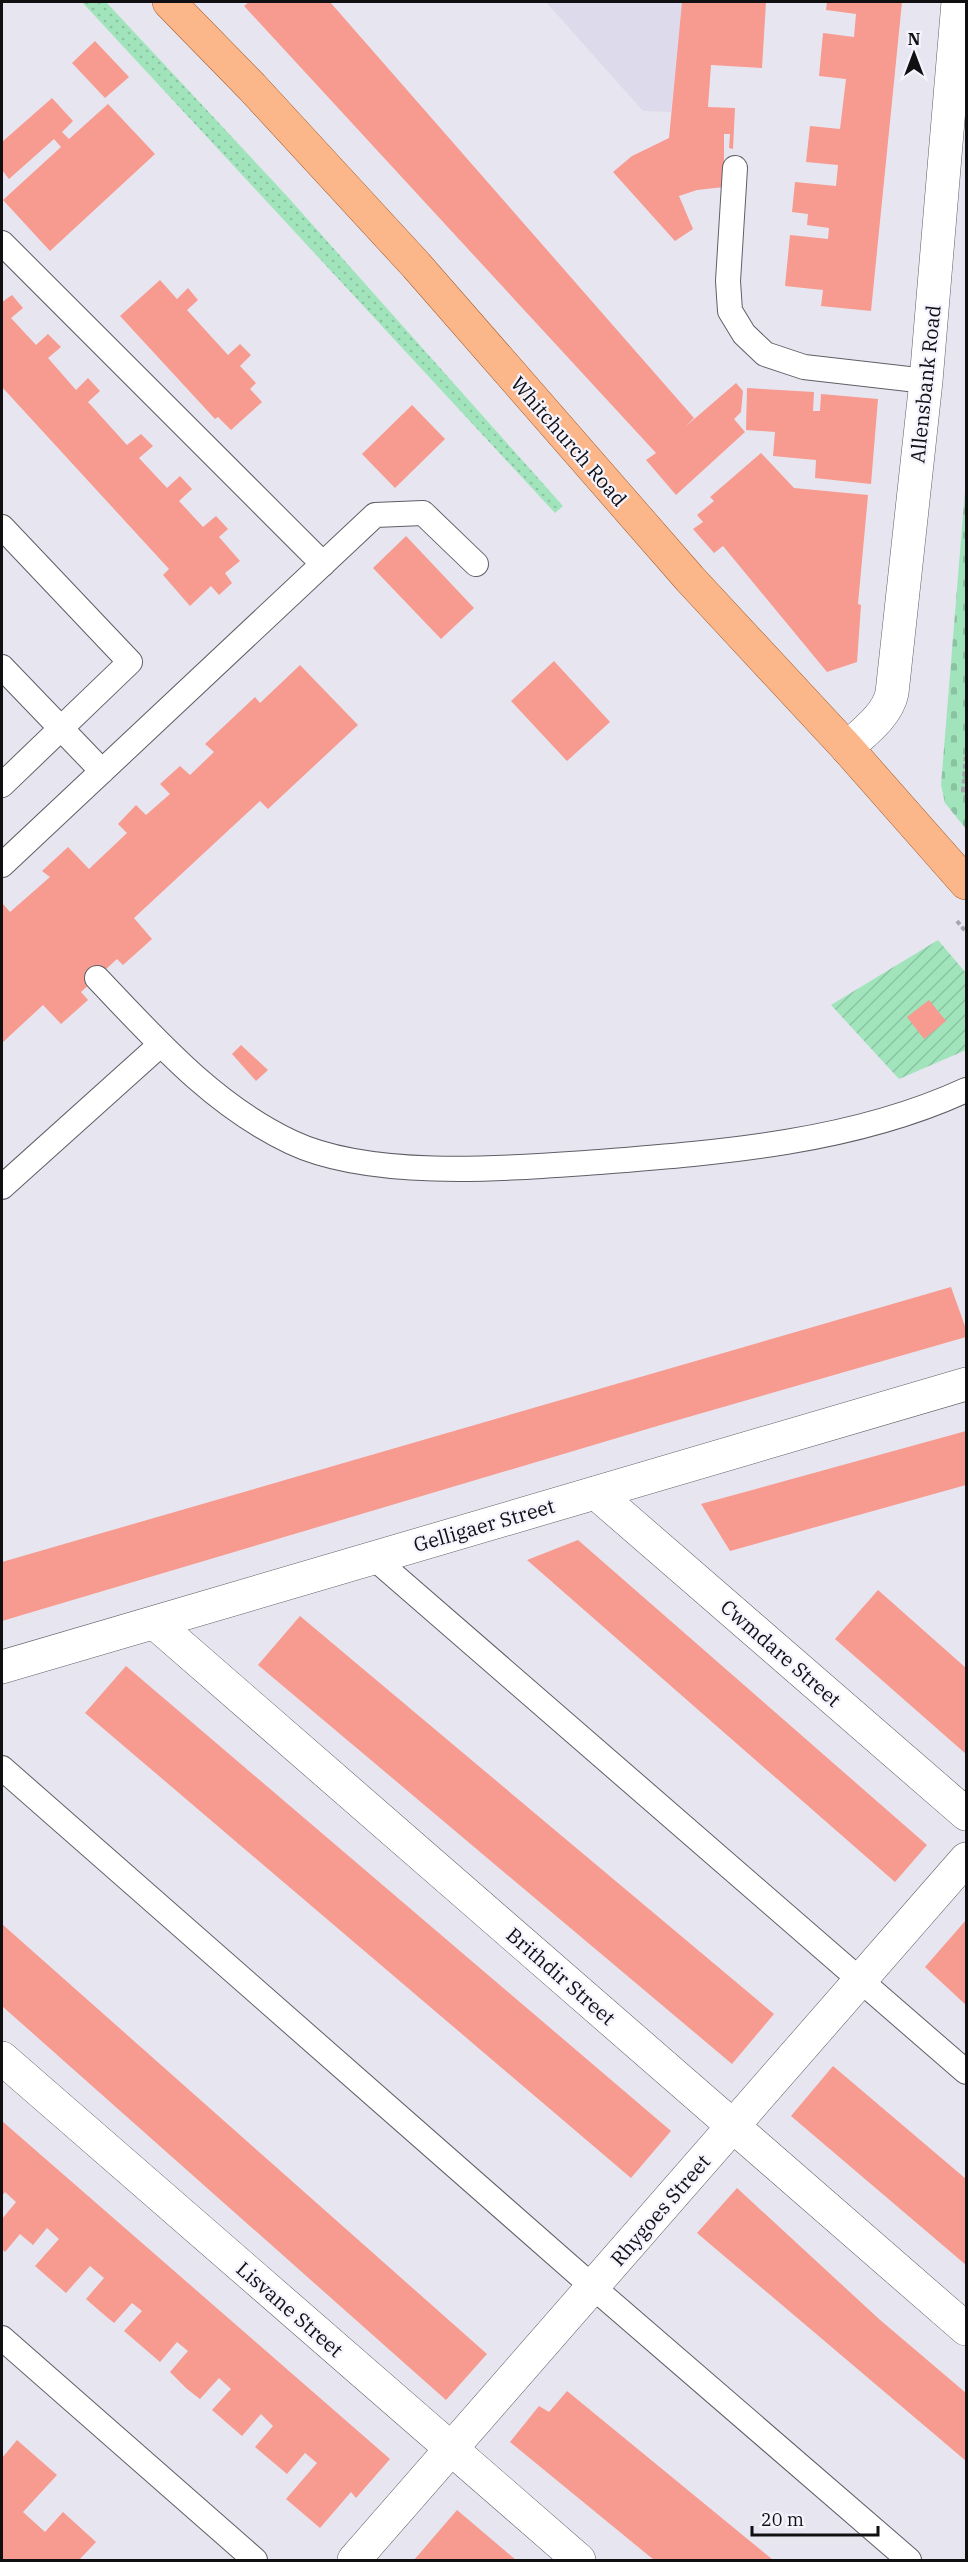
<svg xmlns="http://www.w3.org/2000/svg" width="968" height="2562" font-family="'IBM Plex Serif',serif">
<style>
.built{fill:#dcdaeb}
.grass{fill:url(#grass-dots)}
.cemetery{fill:url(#cemetery-stones)}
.garden{fill:url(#garden-furrows)}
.building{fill:#f79a8f}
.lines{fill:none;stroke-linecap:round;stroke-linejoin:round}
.service-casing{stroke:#5f5e66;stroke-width:26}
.minor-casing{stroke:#5f5e66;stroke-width:34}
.tertiary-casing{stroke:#5f5e66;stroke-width:34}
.primary-casing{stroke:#a75c2d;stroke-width:34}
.path{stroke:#a6a6ae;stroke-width:4;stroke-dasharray:4.5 3;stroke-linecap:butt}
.service{stroke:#fff;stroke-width:24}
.minor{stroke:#fff;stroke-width:33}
.tertiary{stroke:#fff;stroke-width:33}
.primary{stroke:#fbb689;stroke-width:33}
.labels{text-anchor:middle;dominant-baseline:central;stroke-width:4.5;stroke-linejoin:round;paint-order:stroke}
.street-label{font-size:20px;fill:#101013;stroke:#f5f3fd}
</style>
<defs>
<pattern id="grass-dots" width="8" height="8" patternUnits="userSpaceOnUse" patternTransform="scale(1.5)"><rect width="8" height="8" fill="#a1e4bc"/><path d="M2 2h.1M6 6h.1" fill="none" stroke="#8ac3a1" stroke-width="1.8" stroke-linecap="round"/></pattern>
<pattern id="cemetery-stones" width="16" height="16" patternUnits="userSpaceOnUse" patternTransform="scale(1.5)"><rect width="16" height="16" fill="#a1e4bc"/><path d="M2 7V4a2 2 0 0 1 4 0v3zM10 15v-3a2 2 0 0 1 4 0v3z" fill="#8ac3a1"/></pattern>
<pattern id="garden-furrows" width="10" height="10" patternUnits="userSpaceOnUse" patternTransform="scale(1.5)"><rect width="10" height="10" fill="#a1e4bc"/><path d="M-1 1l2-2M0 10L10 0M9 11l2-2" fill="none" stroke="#8ac3a1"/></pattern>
</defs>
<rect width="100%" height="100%" fill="#e7e6f0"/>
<polygon class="built" points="546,2 682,2 671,112 643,111"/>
<polygon class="grass" points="82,2 106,2 286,195 563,506 555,513"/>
<polygon class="cemetery" points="966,478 966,829 945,803 941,785"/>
<polygon class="garden" points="938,940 966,973 966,1050 899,1079 831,1005"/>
<g class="building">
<polygon points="249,2 330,2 694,418 685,427 736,383 743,391 741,412 734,419 745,432 676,495 646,460 656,453 244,6"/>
<polygon points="682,2 766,2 762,68 711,65 708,107 735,108 733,149 729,148 730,134 724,134 724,187 697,190 679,196 693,229 675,241 613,172 632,156 669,138"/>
<polygon points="827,2 902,2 871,311 821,306 823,290 785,286 790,235 828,239 829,228 807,225 808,214 792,212 795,182 836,186 838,165 806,162 810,126 840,129 846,79 819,76 823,33 854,37 856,14 826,10"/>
<polygon points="95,41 129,77 105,98 72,63"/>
<polygon points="52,98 73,121 62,132 69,139 108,104 155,154 50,251 3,200 61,147 54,139 9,179 2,170 2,142"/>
<polygon points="160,280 177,299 188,288 198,300 187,310 228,355 240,344 251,355 240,366 256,383 250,389 262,402 231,430 218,417 215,419 120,316"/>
<polygon points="12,295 23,308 11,318 36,345 48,334 61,347 48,358 76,390 88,378 100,391 88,402 127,445 141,434 153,446 139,458 167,488 180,476 192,489 179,501 203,527 216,516 228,529 219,537 240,561 225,573 232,583 219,595 211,586 190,606 163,575 169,569 2,387 2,302"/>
<polygon points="747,388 814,392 813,411 820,411 821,394 878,399 871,484 815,478 816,460 773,456 775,432 746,430"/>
<polygon points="412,405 445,439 395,488 362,454"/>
<polygon points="761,453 794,488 868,495 858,604 861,605 857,662 827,672 723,546 714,553 693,529 703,522 697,515 714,501 710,497"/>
<polygon points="406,536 474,608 441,639 373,568"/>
<polygon points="554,661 610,722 567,761 511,701"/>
<polygon points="300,665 358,725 268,809 260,801 134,918 152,939 123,965 117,959 81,992 88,1000 61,1024 43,1005 2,1043 2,906 3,904 10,912 50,877 42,871 68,847 89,869 127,833 118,824 136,805 146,815 170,794 160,784 180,766 190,775 214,752 205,744 255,697 260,703"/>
<polygon points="929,1000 946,1021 924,1039 907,1017"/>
<polygon points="241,1045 268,1070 256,1081 232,1054"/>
<polygon points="951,1287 966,1329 966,1337 664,1424 2,1621 2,1562"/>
<polygon points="966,1431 966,1485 730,1551 701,1504"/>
<polygon points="578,1540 927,1845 895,1882 527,1560"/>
<polygon points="878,1590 966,1668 966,1754 835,1639"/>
<polygon points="300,1616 774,2014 732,2064 258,1665"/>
<polygon points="126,1666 671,2131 631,2178 85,1713"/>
<polygon points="966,1920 966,2005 925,1967"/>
<polygon points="2,1924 487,2354 446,2400 2,2006"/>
<polygon points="833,2066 966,2179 966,2265 791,2116"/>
<polygon points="2,2121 390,2459 356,2498 351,2492 320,2528 286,2499 317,2463 305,2453 287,2474 255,2447 273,2426 261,2414 242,2436 212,2410 231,2389 219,2378 200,2399 187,2389 170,2372 188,2351 177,2342 160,2362 124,2331 142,2311 132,2303 114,2323 102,2313 86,2299 104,2278 90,2266 66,2293 35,2266 59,2239 47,2228 33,2245 20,2234 5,2252 2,2249 2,2219 16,2202 5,2192 2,2196"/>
<polygon points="737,2188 879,2319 966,2393 966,2461 697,2233"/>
<polygon points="567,2391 773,2560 654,2560 510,2442 539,2406 549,2412"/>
<polygon points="17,2440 57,2475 23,2512 45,2532 63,2512 96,2542 79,2560 2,2560 2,2458"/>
<polygon points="457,2510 516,2560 414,2560"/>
</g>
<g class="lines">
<defs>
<g id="service">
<polyline points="735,168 728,281 730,311 744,334 765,354 804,367 926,381"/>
<polyline points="2,243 323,564"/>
<polyline points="2,527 130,662 2,785"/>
<polyline points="2,667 102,771"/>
<polyline points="2,865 375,515 423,513 476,564"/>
<path d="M97,978C156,1040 213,1105 291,1142C369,1179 501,1169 586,1163C713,1153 849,1144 966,1090"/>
<polyline points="2,1187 160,1045"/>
<polyline points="374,1558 966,2072"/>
<polyline points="2,1768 593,2287 909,2560"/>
<polyline points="2,2338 255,2560"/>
</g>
<g id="minor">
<polyline points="596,1493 966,1814"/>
<polyline points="155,1623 966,2329"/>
<polyline points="2,1667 966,1384"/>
<polyline points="2,2058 579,2560"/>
<polyline points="354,2560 966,1859"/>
</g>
<path id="tertiary" d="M847,748C864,732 887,716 892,693L926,381L958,2"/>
<polyline id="primary" points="169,2 252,87 416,265 690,579 847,748 966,883"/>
</defs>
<use href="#service" class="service-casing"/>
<use href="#minor" class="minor-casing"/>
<use href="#tertiary" class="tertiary-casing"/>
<use href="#primary" class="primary-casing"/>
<g class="path">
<polyline points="966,789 963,791 966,795"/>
<polyline points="963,791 966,754"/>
<polyline points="957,921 966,932"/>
</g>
<use href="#service" class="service"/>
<use href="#minor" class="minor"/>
<use href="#tertiary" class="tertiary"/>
<use href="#primary" class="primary"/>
</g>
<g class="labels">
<g class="street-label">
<text transform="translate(925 384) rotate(-84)">Allensbank Road</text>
<text transform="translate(569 441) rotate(49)">Whitchurch Road</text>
<text transform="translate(484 1525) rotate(-16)">Gelligaer Street</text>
<text transform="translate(781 1653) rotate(41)">Cwmdare Street</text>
<text transform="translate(561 1976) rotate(41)">Brithdir Street</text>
<text transform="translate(660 2210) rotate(-49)">Rhygoes Street</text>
<text transform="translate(290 2309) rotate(41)">Lisvane Street</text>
</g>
</g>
<rect width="968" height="2562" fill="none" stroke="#101013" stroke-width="6"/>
<g transform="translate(914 54)" stroke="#f5f3fd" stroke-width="4.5" paint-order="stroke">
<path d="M0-4.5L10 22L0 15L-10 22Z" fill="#101013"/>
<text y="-9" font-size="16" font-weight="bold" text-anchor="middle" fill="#101013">N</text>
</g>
<path d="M752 2526v9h126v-9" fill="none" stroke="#101013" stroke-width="3"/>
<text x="761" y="2526" font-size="18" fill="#101013" stroke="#f5f3fd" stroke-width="4.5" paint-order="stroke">20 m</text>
</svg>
